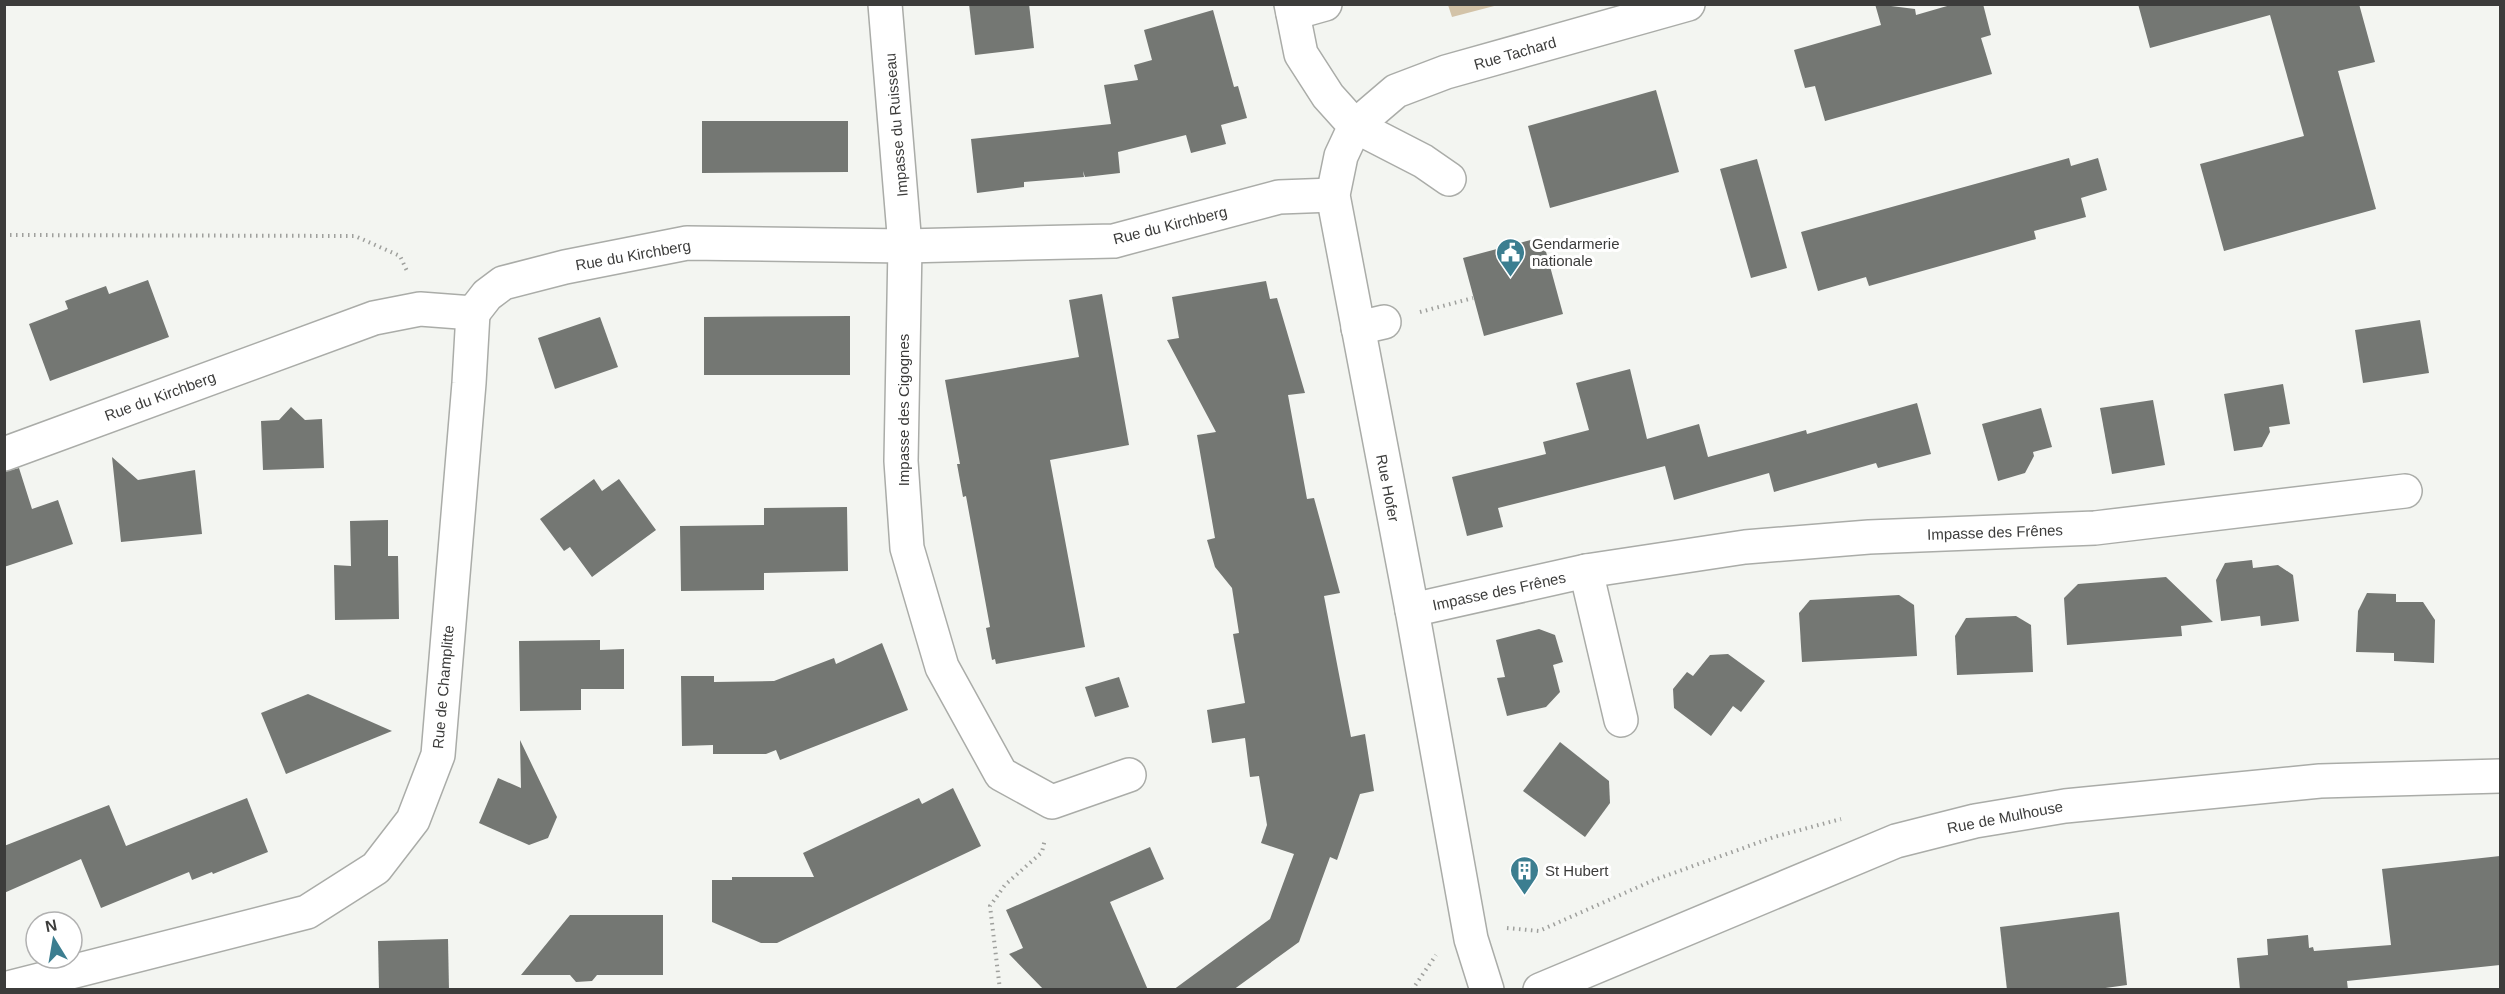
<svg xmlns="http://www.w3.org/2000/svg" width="2505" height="994" font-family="Arial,sans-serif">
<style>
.green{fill:#d3c3a8}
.building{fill:#747773}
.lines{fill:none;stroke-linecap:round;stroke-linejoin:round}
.minor-casing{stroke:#aaaca8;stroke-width:36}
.major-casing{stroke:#aaaca8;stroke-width:36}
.path{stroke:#9fa09d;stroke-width:4;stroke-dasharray:1.5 4.5;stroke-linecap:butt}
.minor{stroke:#fff;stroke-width:33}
.major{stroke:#fff;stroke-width:33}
.labels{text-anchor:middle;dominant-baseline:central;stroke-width:6;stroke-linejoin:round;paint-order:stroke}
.street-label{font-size:15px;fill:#3c3c3b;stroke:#fff}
.poi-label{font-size:15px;fill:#3c3c3b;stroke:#fff;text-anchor:start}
</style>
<rect width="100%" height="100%" fill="#f3f5f1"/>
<polygon class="green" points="1448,5 1448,4 1498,5 1452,17"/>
<g class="building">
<polygon points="969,4 1029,4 1034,48 975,55"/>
<polygon points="1875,4 1915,9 1916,15 1954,4 1983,4 1991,35 1981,38 1992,74 1825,121 1815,86 1805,88 1794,50 1881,25"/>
<polygon points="2138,4 2359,4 2375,62 2338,71 2376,209 2224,251 2200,164 2304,136 2270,15 2150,48"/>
<polygon points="1213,10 1234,87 1238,86 1247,118 1221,125 1226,144 1191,153 1186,135 1118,152 1120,173 1085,177 1083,171 1084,177 1024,182 1024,187 977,193 971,139 1111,124 1104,85 1138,80 1134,65 1152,60 1144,30"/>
<polygon points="1656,90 1679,172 1550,208 1528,126"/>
<polygon points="702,121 848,121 848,172 702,173"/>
<polygon points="2069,158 2071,166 2098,158 2107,190 2081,198 2086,217 2034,231 2036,239 1869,286 1866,277 1818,291 1801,232"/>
<polygon points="1757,159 1787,268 1751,278 1720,169"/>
<polygon points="1542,237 1563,314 1484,336 1463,258"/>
<polygon points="148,280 169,337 50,381 29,324 68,309 65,301 106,286 109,294"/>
<polygon points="1266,281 1270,299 1277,298 1305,393 1288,395 1307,499 1314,498 1340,593 1324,596 1351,737 1365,734 1374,791 1360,794 1337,860 1330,857 1299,942 1233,990 1173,990 1270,919 1294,854 1261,843 1267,825 1259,776 1250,777 1245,738 1212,743 1207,710 1245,703 1233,634 1239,633 1232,588 1215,567 1207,540 1215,538 1197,435 1216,432 1167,340 1179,338 1172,297"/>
<polygon points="1102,294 1129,445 1050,460 1085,647 996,664 995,659 992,660 986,628 990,627 966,496 963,497 957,464 960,464 945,380 1079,357 1069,300"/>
<polygon points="850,316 850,375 704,375 704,317"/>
<polygon points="600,317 618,367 555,389 538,338"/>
<polygon points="2420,320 2429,373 2363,383 2355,330"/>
<polygon points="1630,369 1647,439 1699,424 1708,457 1806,430 1807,434 1917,403 1931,454 1878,468 1876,463 1774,492 1769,473 1674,500 1665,466 1498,508 1503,527 1467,536 1452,477 1546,454 1543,442 1589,430 1576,383"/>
<polygon points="2283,384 2290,424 2269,427 2270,432 2262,447 2234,451 2224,394"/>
<polygon points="2153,400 2165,465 2112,474 2100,408"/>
<polygon points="291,407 305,420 322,419 324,468 263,470 261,421 279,420"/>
<polygon points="2041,408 2052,447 2033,452 2034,456 2025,473 1998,481 1982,424"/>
<polygon points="112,457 138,480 195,470 202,534 121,542"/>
<polygon points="19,468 32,509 58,500 73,544 4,567 4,472"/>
<polygon points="594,479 602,491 619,479 656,530 592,577 570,547 564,551 540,519"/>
<polygon points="847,507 848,571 764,573 764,590 681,591 680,526 764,525 764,508"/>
<polygon points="388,520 388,556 398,556 399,619 335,620 334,565 351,566 350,521"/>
<polygon points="2252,560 2253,568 2278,565 2293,575 2299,621 2261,626 2260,616 2221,621 2216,580 2225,563"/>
<polygon points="2166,577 2213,622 2181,626 2182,636 2067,645 2064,598 2078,584"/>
<polygon points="2367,593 2396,594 2396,602 2423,602 2435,620 2434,663 2394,661 2394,653 2356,652 2358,611"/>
<polygon points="1899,595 1914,605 1917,656 1802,662 1799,613 1810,600"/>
<polygon points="2016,616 2031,625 2033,672 1957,675 1955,636 1966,618"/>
<polygon points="1539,629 1555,635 1563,662 1553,665 1560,692 1546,707 1507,716 1497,678 1505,677 1496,640"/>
<polygon points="600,640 600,650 624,649 624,689 581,689 581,710 520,711 519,641"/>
<polygon points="882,643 908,710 780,760 776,750 766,754 713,754 713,745 682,746 681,676 714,676 714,682 774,681 834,658 836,664"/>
<polygon points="1728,654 1765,681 1741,712 1733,706 1711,736 1674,708 1673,689 1687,672 1693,676 1710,655"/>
<polygon points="1119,677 1129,707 1095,717 1085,687"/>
<polygon points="308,694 392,731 286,774 261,713"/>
<polygon points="520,740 557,817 548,838 529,845 479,823 498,778 521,788"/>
<polygon points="1560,742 1609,781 1610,803 1585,837 1523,791"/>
<polygon points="953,788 981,846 777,943 761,943 712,922 712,880 732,880 732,877 814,877 803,853 919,798 922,804"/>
<polygon points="247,798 268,852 213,874 212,872 192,880 189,872 101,908 81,859 4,893 4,846 109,805 126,846"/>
<polygon points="1150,847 1164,879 1110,902 1148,990 1044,990 1009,954 1023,948 1006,910"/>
<polygon points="2500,856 2500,965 2347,981 2348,990 2240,990 2237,958 2268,955 2267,939 2308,935 2309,948 2313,947 2314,951 2391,945 2382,869"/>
<polygon points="2119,912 2127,985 2091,990 2007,990 2000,927"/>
<polygon points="570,915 663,915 663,975 597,975 592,981 576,982 570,975 521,975"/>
<polygon points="448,939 449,990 379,990 378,941"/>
</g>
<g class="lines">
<defs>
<g id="minor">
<polyline points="885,4 905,246 901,461 907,548 942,667 1001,774 1052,802 1129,775"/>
<polyline points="1291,4 1301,54 1328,96 1355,126 1341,156 1333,195 1412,610 1471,939 1487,990"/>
<polyline points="1293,13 1325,4"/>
<polyline points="1449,179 1423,161 1355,126 1396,91 1446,72 1688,4"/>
<polyline points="1358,328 1384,322"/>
<polyline points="4,454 374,318 420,309 473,313 487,295 503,283 565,267 687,243 905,246 1114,241 1279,197 1333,195"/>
<polyline points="1586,571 1621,720"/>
<polyline points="1412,610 1586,571 1745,547 1869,537 2095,528 2405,491"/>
<polyline points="4,989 307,912 376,868 413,820 438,755 469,383 473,313"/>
</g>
<polyline id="major" points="1540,990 1896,841 1975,821 2065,806 2320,781 2500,776"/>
</defs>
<use href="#minor" class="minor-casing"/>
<use href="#major" class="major-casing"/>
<g class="path">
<polyline points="4,235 355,236 400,256 407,271"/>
<polyline points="1420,312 1473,298"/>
<polyline points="1507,928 1539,931 1654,880 1774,837 1841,819"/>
<polyline points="1000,990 990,906 1005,885 1042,852 1045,839"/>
<polyline points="1412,990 1436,955"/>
</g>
<use href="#minor" class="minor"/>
<use href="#major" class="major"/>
</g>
<defs>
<symbol id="civic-pin" viewBox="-11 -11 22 30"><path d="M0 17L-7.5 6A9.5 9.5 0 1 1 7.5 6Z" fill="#3c7e90" stroke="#fff"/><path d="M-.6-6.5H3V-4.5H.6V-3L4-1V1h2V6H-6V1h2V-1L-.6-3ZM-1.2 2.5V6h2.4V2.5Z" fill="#fff"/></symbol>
<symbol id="building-pin" viewBox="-11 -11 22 30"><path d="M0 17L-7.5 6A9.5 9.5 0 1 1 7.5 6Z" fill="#3c7e90" stroke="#fff"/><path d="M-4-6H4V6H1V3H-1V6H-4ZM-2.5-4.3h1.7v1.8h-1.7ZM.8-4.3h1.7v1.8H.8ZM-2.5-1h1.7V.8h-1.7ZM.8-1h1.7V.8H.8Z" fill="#fff"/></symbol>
</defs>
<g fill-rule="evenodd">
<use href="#civic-pin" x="1494" y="236" width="33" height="45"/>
<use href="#building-pin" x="1508" y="854" width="33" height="45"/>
</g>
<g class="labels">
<g class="street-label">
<text transform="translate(1515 53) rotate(-16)">Rue Tachard</text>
<text transform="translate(896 125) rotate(-95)">Impasse du Ruisseau</text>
<text transform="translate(1170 225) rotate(-14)">Rue du Kirchberg</text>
<text transform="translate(633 255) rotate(-10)">Rue du Kirchberg</text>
<text transform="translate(160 396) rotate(-20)">Rue du Kirchberg</text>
<text transform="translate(903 410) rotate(-90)">Impasse des Cigognes</text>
<text transform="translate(1388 488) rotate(79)">Rue Hofer</text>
<text transform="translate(1995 532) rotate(-2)">Impasse des Frênes</text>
<text transform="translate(1499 591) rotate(-12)">Impasse des Frênes</text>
<text transform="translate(443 687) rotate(-85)">Rue de Champlitte</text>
<text transform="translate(2005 817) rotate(-11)">Rue de Mulhouse</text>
</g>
<g class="poi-label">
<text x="1532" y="243">Gendarmerie<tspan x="1532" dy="17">nationale</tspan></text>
<text x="1545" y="870">St Hubert</text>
</g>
</g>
<rect width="2505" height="994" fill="none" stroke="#3c3c3b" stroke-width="12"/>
<g transform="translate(54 940) rotate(349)"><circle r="28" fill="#ffffff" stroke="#b1b1b1" stroke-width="1.5"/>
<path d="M0-4.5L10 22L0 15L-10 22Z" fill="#3c7e90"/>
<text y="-9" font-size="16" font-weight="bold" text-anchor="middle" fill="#3c3c3b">N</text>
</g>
</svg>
